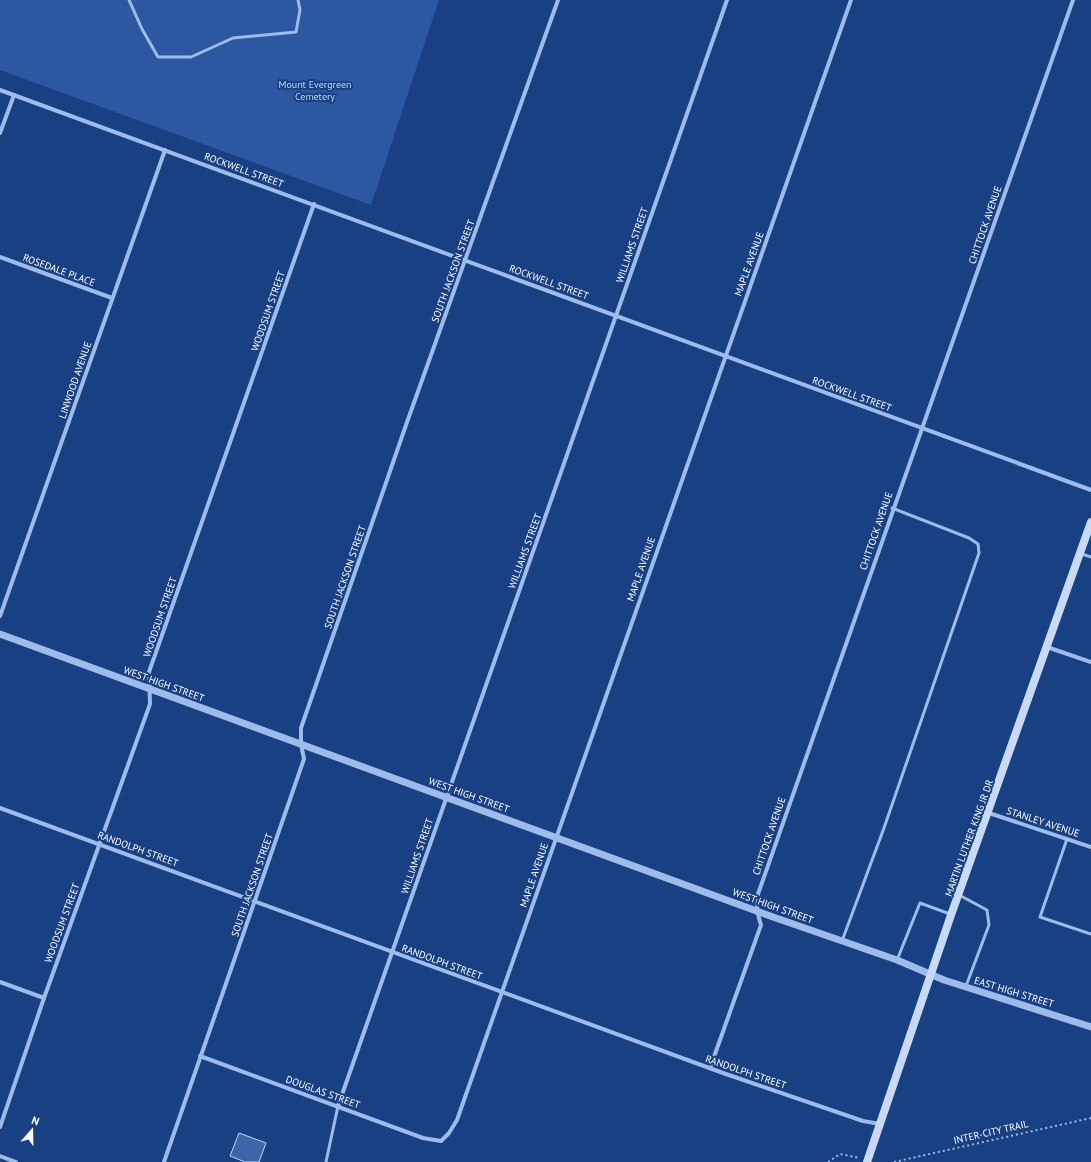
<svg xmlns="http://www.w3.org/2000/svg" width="1091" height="1162" font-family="'PT Sans',sans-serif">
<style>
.green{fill:#2c58a2}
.building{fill:#3d66aa;stroke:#c2d7f9}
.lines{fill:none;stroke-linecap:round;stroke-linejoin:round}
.path{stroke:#9dbbeb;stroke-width:2;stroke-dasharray:2 3;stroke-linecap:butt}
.service{stroke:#9dbbeb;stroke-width:3}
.minor{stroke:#9dbbeb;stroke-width:4}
.tertiary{stroke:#9dbbeb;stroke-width:7}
.secondary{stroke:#c9daf8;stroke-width:8}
.labels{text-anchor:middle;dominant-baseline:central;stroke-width:4;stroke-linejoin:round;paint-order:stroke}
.park-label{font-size:10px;fill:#c2d7f9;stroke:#194083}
.street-label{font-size:10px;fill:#fff;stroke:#194083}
</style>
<rect width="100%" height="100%" fill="#194083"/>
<polygon class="green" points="0,0 439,0 371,205 0,70"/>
<polygon class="building" points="239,1133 266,1143 259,1162 245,1162 230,1156"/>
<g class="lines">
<g class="path">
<polyline points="828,1162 840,1154 860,1158"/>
<polyline points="894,1162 1091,1118"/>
</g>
<g class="service">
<polyline points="129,0 142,29 158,57 191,57 233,38 296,32 300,10 298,0"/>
<polyline points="1082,554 1091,557"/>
<polyline points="1067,839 1040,917 1091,934"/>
<polyline points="959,895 987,910 989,925 966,986"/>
<polyline points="842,941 884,828 979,553 978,544 969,538 892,508"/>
<polyline points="897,960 920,903 950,914"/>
<polyline points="326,1162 338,1106"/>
</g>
<g class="minor">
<polyline points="0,90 1091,490"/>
<polyline points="0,133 14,95"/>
<polyline points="0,257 112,298"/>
<polyline points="0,616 165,150"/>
<polyline points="1047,647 1091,662"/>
<polyline points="0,808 723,1073 863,1121 880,1124"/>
<polyline points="989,813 1091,847"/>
<polyline points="0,982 44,998"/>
<polyline points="200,1056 423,1138 441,1141 449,1133 457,1120 851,0"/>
<polyline points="710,1068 761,925 757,911 758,894 1073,0"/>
<polyline points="338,1106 727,0"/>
<polyline points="0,1127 44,998 150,704 149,672 314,204"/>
<polyline points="0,1156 16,1162"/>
<polyline points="164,1162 304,759 301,744 301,728 406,425 558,0"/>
</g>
<polyline class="tertiary" points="0,634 773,917 897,960 944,980 1091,1027"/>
<polyline class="secondary" points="867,1162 951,915 1091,522"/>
</g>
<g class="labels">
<g class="park-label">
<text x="315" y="84">Mount Evergreen<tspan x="315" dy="12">Cemetery</tspan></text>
</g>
<g class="street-label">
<text transform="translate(244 170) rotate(20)">ROCKWELL STREET</text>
<text transform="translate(985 225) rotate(-71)">CHITTOCK AVENUE</text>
<text transform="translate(632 245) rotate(-71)">WILLIAMS STREET</text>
<text transform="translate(749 264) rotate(-70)">MAPLE AVENUE</text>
<text transform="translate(59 270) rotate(20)">ROSEDALE PLACE</text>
<text transform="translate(453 271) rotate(-70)">SOUTH JACKSON STREET</text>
<text transform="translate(549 282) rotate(20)">ROCKWELL STREET</text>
<text transform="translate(268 311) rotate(-71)">WOODSUM STREET</text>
<text transform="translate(75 380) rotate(-71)">LINWOOD AVENUE</text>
<text transform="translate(852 394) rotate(20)">ROCKWELL STREET</text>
<text transform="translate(876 531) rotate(-71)">CHITTOCK AVENUE</text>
<text transform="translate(525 551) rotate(-70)">WILLIAMS STREET</text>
<text transform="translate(641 569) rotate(-71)">MAPLE AVENUE</text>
<text transform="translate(345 577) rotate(-71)">SOUTH JACKSON STREET</text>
<text transform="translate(160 617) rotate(-71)">WOODSUM STREET</text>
<text transform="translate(164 684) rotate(20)">WEST HIGH STREET</text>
<text transform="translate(469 795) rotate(20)">WEST HIGH STREET</text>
<text transform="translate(1043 822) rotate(18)">STANLEY AVENUE</text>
<text transform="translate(769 836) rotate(-71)">CHITTOCK AVENUE</text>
<text transform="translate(969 838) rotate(-70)">MARTIN LUTHER KING JR DR</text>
<text transform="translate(138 849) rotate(20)">RANDOLPH STREET</text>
<text transform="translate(417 856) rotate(-71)">WILLIAMS STREET</text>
<text transform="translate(534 875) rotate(-71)">MAPLE AVENUE</text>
<text transform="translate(252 885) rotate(-71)">SOUTH JACKSON STREET</text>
<text transform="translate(773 906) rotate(20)">WEST HIGH STREET</text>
<text transform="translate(62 923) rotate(-70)">WOODSUM STREET</text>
<text transform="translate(442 962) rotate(20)">RANDOLPH STREET</text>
<text transform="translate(1014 992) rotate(17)">EAST HIGH STREET</text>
<text transform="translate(746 1072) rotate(19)">RANDOLPH STREET</text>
<text transform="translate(323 1092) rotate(20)">DOUGLAS STREET</text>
<text transform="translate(991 1132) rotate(-13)">INTER-CITY TRAIL</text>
</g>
</g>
<g transform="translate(32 1130) rotate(20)" stroke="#194083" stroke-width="3" paint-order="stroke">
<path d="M0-3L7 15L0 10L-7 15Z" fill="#ffffff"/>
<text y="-6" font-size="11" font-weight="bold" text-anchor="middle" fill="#ffffff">N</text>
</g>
</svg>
